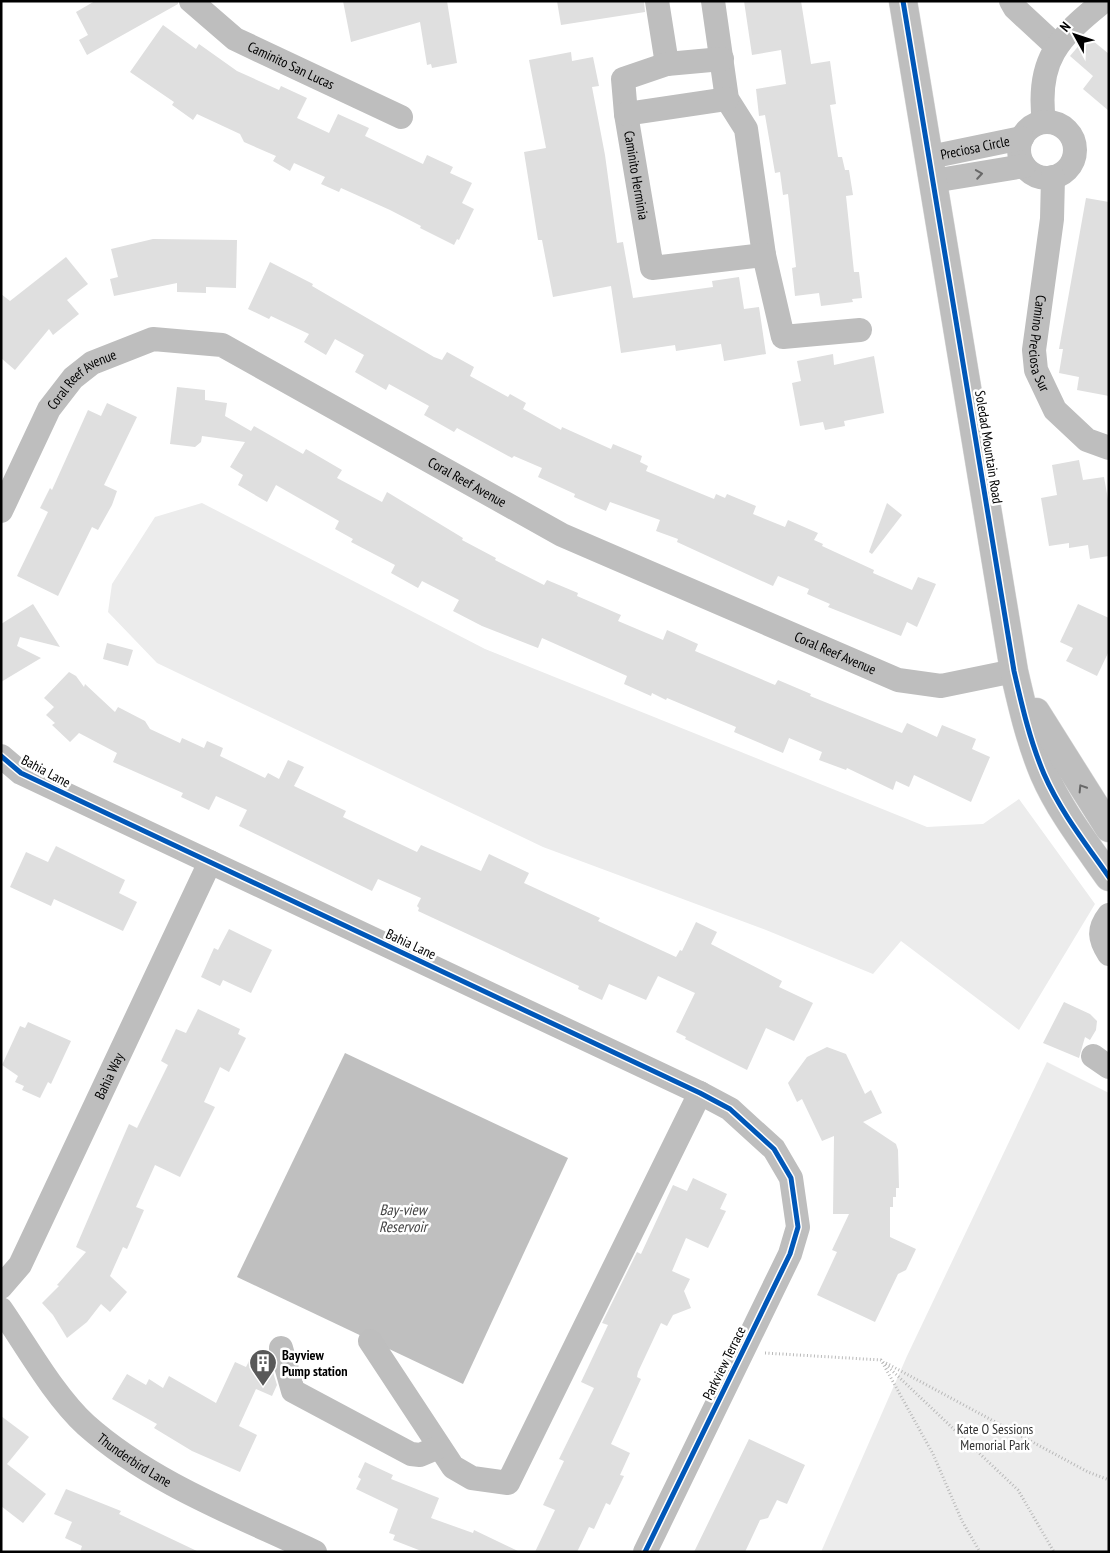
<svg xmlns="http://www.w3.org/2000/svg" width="1110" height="1553" font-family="'PT Sans Narrow',sans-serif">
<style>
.green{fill:#ececec}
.water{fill:#bfbfbf}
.building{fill:#dfdfdf}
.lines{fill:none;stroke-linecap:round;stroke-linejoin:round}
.major-casing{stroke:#dbdbdb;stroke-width:29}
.path{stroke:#b9b9b9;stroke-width:3;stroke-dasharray:1 2.5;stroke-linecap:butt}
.minor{stroke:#bebebe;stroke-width:24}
.major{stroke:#bebebe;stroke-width:28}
.cycleway-casing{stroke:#fff;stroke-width:8}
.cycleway{stroke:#0057b8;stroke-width:5}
.oneway{stroke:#686868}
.labels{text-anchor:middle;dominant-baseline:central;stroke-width:5;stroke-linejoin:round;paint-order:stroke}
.street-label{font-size:14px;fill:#000;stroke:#fff}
.poi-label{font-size:14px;font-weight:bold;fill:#000;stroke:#fff;text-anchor:start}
.park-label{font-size:14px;fill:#333;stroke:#fff}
.water-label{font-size:15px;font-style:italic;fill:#444;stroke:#fff}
</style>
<rect width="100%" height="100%" fill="#fff"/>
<g class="green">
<polygon points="202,503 485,649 927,827 983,824 1019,799 1095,904 1019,1030 901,941 873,974 766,930 543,847 157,663 108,612 112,584 155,517"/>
<polygon points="1047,1062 1109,1093 1109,1552 821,1552 907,1356"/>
</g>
<polygon class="water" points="345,1053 568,1158 463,1384 237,1277"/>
<g class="building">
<polygon points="95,1 178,1 178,4 87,55 79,40 88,35 76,12"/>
<polygon points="343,1 447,1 457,63 432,68 431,64 427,65 420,22 351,42"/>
<polygon points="557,1 644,1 645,12 561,25"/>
<polygon points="744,1 801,1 811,64 830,61 836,104 830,105 838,157 842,157 845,170 849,170 853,195 846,196 854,272 859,272 862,298 852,299 853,302 821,306 819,293 795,296 792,268 796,267 788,194 783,195 780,172 775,173 765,115 759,116 756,89 786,84 781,50 752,55"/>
<polygon points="163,25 196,49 199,44 237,71 279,90 281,86 307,98 297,118 329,133 338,114 369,128 365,136 423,164 427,155 453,167 450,173 472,183 462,203 474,209 459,240 457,239 454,245 420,228 421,226 390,210 341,188 339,192 321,184 325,177 294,163 290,171 273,161 276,156 244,142 240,134 197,114 193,120 172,105 174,102 130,72"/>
<polygon points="1087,36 1109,54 1109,111 1083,89 1093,76 1070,56"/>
<polygon points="571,52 572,61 593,57 599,86 592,87 605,155 617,243 623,242 633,298 713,287 712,281 739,277 744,309 759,307 766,354 724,361 721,344 676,351 675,345 621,353 611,286 553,297 542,240 538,240 524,152 546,148 529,60"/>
<polygon points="1086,198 1109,202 1109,396 1077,390 1079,377 1059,373 1063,349 1059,349"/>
<polygon points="153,239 237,240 236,288 206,287 206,293 177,292 177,283 114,296 110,279 118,277 111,249"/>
<polygon points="66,257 88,284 67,300 79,314 53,335 49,329 15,370 1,358 1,294 10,301"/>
<polygon points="270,262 313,284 312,286 434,357 442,360 447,352 474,367 470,376 508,397 510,394 526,403 523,409 561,430 562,427 611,449 613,444 642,456 640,462 648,466 646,471 714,499 716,494 725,498 727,494 756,506 753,514 785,527 788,520 818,533 814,540 823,544 822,546 874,570 873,573 912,590 918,577 936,584 917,627 907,622 901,636 828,607 830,604 807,594 809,589 778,576 773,586 677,542 678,539 656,531 660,520 610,502 606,511 574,497 575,494 538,477 542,468 514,456 512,458 457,428 454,432 424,415 429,406 389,384 386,390 355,372 364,355 335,339 326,355 304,342 309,334 271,316 269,319 248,309"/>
<polygon points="833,354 834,365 874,356 884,413 844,421 845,426 825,430 823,422 800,426 792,383 801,381 797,361"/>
<polygon points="177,387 205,390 205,400 227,403 225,416 251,431 254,426 303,454 306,449 342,470 337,478 382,502 387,492 463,538 462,540 496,558 495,560 544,585 547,580 578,593 577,596 621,615 618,621 663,640 667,630 698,644 695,651 775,685 778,680 811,694 810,696 902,733 907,723 937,737 942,725 976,739 972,749 990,757 971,802 914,775 909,787 896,781 893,790 847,768 846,770 819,760 822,752 789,738 783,753 734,732 736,727 667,698 666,700 652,693 651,696 624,684 627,676 542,638 538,648 482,626 453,611 459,600 422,581 418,588 391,573 395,565 351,542 353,539 335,529 339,521 276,485 267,502 238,485 243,475 230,467 245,442 202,436 201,442 195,447 170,444"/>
<polygon points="107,403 137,417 104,485 117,491 112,505 98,530 92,527 58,596 17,576 48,512 40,508 50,488 52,490 88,410 101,416"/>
<polygon points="1079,460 1083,480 1104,477 1109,505 1109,556 1090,559 1088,545 1069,548 1069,543 1049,546 1041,498 1057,495 1052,465"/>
<polygon points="887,503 902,515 872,554 869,552"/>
<polygon points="33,604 60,647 20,637 17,646 41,658 1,682 1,624"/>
<polygon points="1078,604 1109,618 1109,651 1097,676 1066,661 1073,648 1060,642"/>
<polygon points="107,643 133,650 128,666 103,659"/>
<polygon points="69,672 76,676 84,687 85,684 115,712 118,707 145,721 150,729 180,743 182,738 204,748 207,741 223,748 220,756 265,778 268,773 279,779 288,760 304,767 294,786 346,811 343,817 345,818 417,852 421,845 481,871 489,854 529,873 524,883 600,918 598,921 676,957 680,950 682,951 696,922 717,932 711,944 782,981 779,987 813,1003 794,1041 766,1028 747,1070 685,1039 686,1037 676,1032 695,993 658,976 646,1000 609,984 602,1000 578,989 579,986 418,911 419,908 417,906 421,898 378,879 372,891 239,826 247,810 216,796 209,810 181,797 183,793 113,762 117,753 79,733 70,742 52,725 55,723 46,715 54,707 44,698"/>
<polygon points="56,846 125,880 119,893 137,902 123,931 54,899 51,906 10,887 26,852 48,862"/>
<polygon points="229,929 272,950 251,993 223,980 220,986 201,977 214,948 218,950"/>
<polygon points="1064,1002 1090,1014 1097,1021 1096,1030 1090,1040 1085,1037 1079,1058 1043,1043"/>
<polygon points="198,1009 240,1029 238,1034 246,1038 229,1072 220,1067 204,1102 215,1107 180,1177 155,1165 136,1207 144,1210 127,1249 123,1247 110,1276 127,1292 110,1312 101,1304 87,1322 67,1338 53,1315 42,1303 59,1286 57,1285 86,1252 76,1247 122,1140 129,1124 137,1128 168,1065 161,1061 176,1029 186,1033"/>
<polygon points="28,1022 71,1041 51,1084 48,1082 40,1098 22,1090 24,1086 15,1082 18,1076 2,1065 20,1026 25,1028"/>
<polygon points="827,1047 846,1054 865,1094 871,1090 882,1113 863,1122 896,1144 898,1150 899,1188 896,1188 896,1197 893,1197 893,1207 890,1207 890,1237 916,1249 906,1270 898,1274 875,1322 817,1295 837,1252 832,1250 849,1214 833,1214 834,1136 822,1141 802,1099 797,1102 788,1083 807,1057"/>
<polygon points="693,1178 727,1194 720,1209 726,1211 708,1248 686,1238 672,1271 690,1279 684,1291 691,1308 673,1315 667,1326 661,1323 638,1372 637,1377 641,1379 611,1444 630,1453 620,1475 624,1476 610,1505 606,1503 594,1529 589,1527 577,1552 535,1552 555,1510 543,1505 564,1461 559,1459 594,1388 581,1382 608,1325 602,1323 637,1252 641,1254 673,1185 687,1191"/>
<polygon points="249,1361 273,1372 277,1385 272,1396 256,1389 239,1426 257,1435 240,1472 192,1451 154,1428 157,1424 112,1399 127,1374 146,1385 149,1379 163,1388 169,1376 216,1403 235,1362 246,1367"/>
<polygon points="1,1416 29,1437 7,1464 46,1494 23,1523 1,1506"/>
<polygon points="749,1439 805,1465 787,1504 777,1500 768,1518 760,1520 745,1552 694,1552"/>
<polygon points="365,1462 393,1475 391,1479 439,1498 431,1518 473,1533 474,1530 520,1552 424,1552 393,1540 395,1535 389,1533 398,1509 356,1489 361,1479 358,1477"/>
<polygon points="66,1489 121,1511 119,1514 199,1552 80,1552 82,1546 65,1538 72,1522 54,1514"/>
</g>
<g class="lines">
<defs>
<g id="major">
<path d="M903,1L1014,671C1022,706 1030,741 1044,774C1060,811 1086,844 1109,877"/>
<polyline points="1036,712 1109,828"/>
</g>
</defs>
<use href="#major" class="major-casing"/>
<g class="path">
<polyline points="765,1353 881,1360 933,1454 962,1521 980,1552"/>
<polyline points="883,1362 1018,1490 1054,1552"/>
<polyline points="886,1363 1088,1472 1109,1480"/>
</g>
<g class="minor">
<path id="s1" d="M191,1L235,39L401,117"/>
<polyline points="657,1 667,64"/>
<polyline points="713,1 727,99 746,129 764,255 783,337 860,330"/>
<polyline points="1011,1 1015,8 1056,46"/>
<path id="s2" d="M722,59L667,64L623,79L626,114L652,268L764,255"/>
<polyline points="626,114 727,99"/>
<path d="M1044,122C1036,60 1058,38 1104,1"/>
<circle cx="1047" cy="150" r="28"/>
<path id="s3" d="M930,157L1022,138"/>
<path id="s4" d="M1053,177L1052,219L1034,350L1036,370L1055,410L1087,440L1109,448"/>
<polyline points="933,181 1024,166"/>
<path id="s5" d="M1,511L49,409L73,378L92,363L153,339L222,345L562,535L898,680L941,686L1014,671"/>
<polyline points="1,756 21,773 700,1093 730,1109 774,1149 791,1178 798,1227 790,1254 645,1552"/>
<path d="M1109,915C1098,929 1099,939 1109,954"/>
<polyline points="1093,1056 1109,1067"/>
<path id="s6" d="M1,1287L20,1265L210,862"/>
<path id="s7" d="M1,1309C26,1345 54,1396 86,1425C151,1483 237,1515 315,1552"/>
<polyline points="370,1341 453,1467 472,1478 508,1483 700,1093"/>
<polyline points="281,1348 293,1391 411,1454 420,1455 439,1447"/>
</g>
<use href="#major" class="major"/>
<defs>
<g id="cycleway">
<path d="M903,1L1014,671C1022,706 1030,741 1044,774C1060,811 1086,844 1109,877"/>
<polyline points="1,756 21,773 700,1093 730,1109 774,1149 791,1178 798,1227 790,1254 645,1552"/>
</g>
</defs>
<use href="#cycleway" class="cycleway-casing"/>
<use href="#cycleway" class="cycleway"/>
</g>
<defs><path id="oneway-chevron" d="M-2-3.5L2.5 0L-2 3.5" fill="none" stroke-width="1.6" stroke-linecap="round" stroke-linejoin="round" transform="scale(1.25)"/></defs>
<g class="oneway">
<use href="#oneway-chevron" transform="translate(979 174) rotate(-9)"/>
<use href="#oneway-chevron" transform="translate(1082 788) rotate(-122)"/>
</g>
<defs>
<symbol id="building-pin" viewBox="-11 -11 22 30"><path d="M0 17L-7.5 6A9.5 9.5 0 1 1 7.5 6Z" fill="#595959" stroke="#fff"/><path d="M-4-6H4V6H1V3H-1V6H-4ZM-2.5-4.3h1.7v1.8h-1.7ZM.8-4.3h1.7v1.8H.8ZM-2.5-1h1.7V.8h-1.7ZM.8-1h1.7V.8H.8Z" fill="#fff"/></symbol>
</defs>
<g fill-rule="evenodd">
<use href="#building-pin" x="247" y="1347" width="32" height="43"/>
</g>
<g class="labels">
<g class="street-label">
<text stroke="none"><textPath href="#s1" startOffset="120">Caminito San Lucas</textPath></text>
<text stroke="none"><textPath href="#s3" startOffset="46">Preciosa Circle</textPath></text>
<text stroke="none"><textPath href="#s2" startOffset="199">Caminito Herminia</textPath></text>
<text stroke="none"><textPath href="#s4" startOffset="168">Camino Preciosa Sur</textPath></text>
<text stroke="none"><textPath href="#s5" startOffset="158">Coral Reef Avenue</textPath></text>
<text transform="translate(989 447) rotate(81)">Soledad Mountain Road</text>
<text stroke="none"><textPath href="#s5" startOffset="592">Coral Reef Avenue</textPath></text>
<text stroke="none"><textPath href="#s5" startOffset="998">Coral Reef Avenue</textPath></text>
<text transform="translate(46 771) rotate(28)">Bahia Lane</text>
<text transform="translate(411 944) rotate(25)">Bahia Lane</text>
<text stroke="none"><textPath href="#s6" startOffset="238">Bahia Way</textPath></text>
<text transform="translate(724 1363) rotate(-64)">Parkview Terrace</text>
<text stroke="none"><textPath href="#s7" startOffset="204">Thunderbird Lane</textPath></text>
</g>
<g class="poi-label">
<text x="282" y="1355">Bayview<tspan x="282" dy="16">Pump station</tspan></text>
</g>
<g class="park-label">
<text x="995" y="1429">Kate O Sessions<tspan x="995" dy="16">Memorial Park</tspan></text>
</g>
<g class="water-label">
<text x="403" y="1209">Bay-view<tspan x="403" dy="17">Reservoir</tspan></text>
</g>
</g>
<rect width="1110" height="1553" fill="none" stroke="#000000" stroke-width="5"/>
<g transform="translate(1075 35) rotate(310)" stroke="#ffffff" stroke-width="4" paint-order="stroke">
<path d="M0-4L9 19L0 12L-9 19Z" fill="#000000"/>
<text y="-8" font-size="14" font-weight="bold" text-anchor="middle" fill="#000000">N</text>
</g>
</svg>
